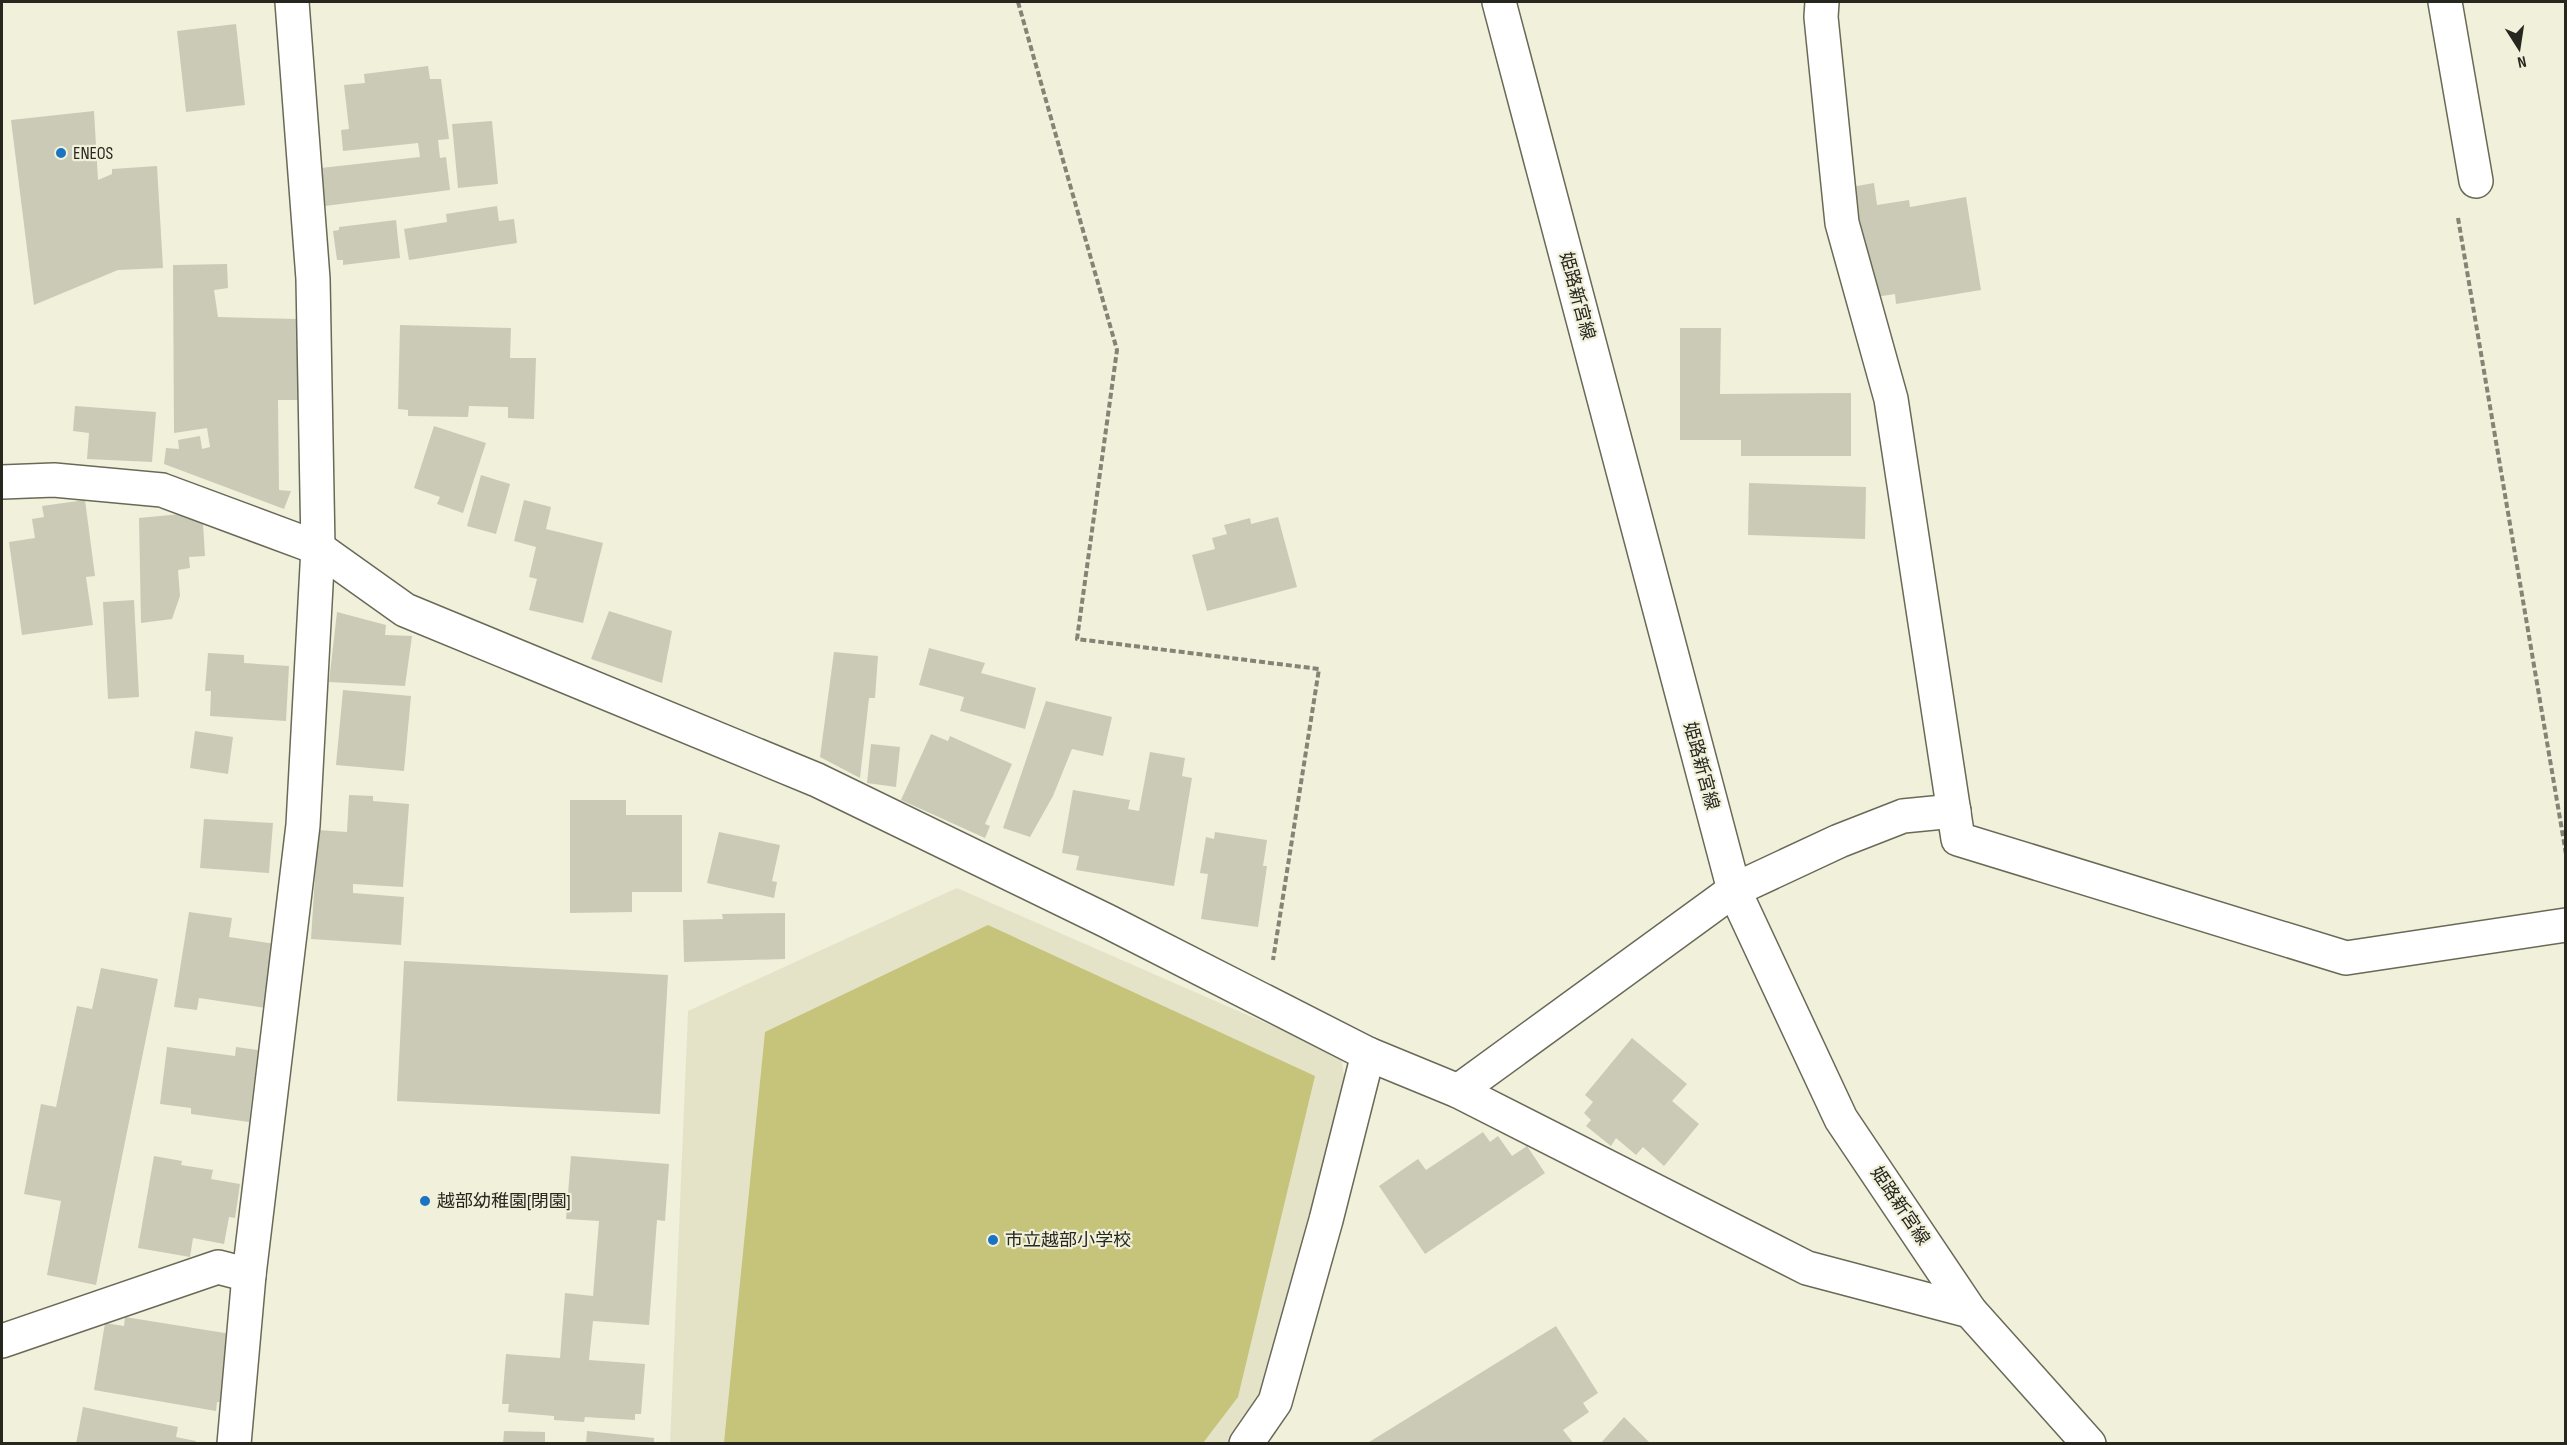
<svg xmlns="http://www.w3.org/2000/svg" width="2567" height="1445" font-family="'Sofia Sans Condensed','Noto Sans JP',sans-serif">
<style>
.built{fill:#e4e3c8}
.garden{fill:#c6c37b}
.building{fill:#cbcab7}
.lines{fill:none;stroke-linecap:round;stroke-linejoin:round}
.street-casing{stroke:#696957;stroke-width:36}
.secondary-casing{stroke:#696957;stroke-width:36}
.path{stroke:#848376;stroke-width:4;stroke-dasharray:6 3;stroke-linecap:butt}
.street{stroke:#fff;stroke-width:33}
.secondary{stroke:#fff;stroke-width:33}
.poi-dot{fill:#1b74c1;stroke:#f0f0db;stroke-width:2}
.labels{text-anchor:middle;dominant-baseline:central;stroke-width:4.5;stroke-linejoin:round;paint-order:stroke}
.poi-label{font-size:18px;fill:#27261f;stroke:#f0f0db;text-anchor:start}
.street-label{font-size:18px;fill:#27261f;stroke:#f0f0db}
</style>
<rect width="100%" height="100%" fill="#f0f0db"/>
<polygon class="built" points="957,888 1341,1056 1346,1087 1268,1393 1230,1443 670,1444 688,1011"/>
<polygon class="garden" points="988,925 1315,1076 1238,1397 1203,1443 724,1443 765,1032"/>
<g class="building">
<polygon points="236,24 245,105 186,112 177,31"/>
<polygon points="428,66 430,79 441,79 449,139 438,140 440,158 446,157 450,190 325,206 321,168 420,157 418,143 343,151 341,130 349,129 344,85 365,83 364,74"/>
<polygon points="94,111 98,180 112,174 112,169 157,166 163,268 118,270 34,305 11,120"/>
<polygon points="492,121 498,184 458,188 452,124"/>
<polygon points="1874,183 1877,205 1909,200 1910,207 1966,197 1981,290 1896,304 1895,294 1869,298 1851,187"/>
<polygon points="497,206 499,221 514,219 517,243 409,260 404,229 447,222 446,214"/>
<polygon points="396,220 400,258 343,265 343,260 337,260 333,231 339,230 339,227"/>
<polygon points="227,264 228,288 214,290 218,317 299,319 301,400 278,400 279,490 291,491 284,509 164,464 166,448 179,449 178,440 200,436 202,449 210,447 207,428 174,433 173,265"/>
<polygon points="400,325 511,328 510,358 536,358 534,419 508,418 508,407 469,406 468,417 408,416 408,410 398,409"/>
<polygon points="1680,328 1721,328 1720,394 1851,393 1851,456 1741,456 1741,440 1680,440"/>
<polygon points="75,406 156,412 152,462 87,459 89,433 73,431"/>
<polygon points="434,426 486,443 463,513 437,504 440,497 414,488"/>
<polygon points="481,475 510,484 496,534 467,526"/>
<polygon points="1749,483 1866,487 1865,539 1748,535"/>
<polygon points="85,500 95,576 86,577 93,625 22,635 9,542 35,538 32,519 44,517 42,506"/>
<polygon points="524,500 551,507 546,529 603,543 583,623 529,610 537,579 529,577 536,547 514,541"/>
<polygon points="181,514 203,523 205,556 189,557 190,568 178,570 180,596 172,619 141,623 139,518"/>
<polygon points="1278,517 1297,587 1207,611 1192,555 1215,549 1212,538 1227,534 1224,525 1250,518 1251,524"/>
<polygon points="134,600 139,697 108,699 103,602"/>
<polygon points="609,611 672,631 662,683 591,659"/>
<polygon points="337,612 386,625 385,635 412,636 405,686 329,682"/>
<polygon points="929,648 985,663 981,673 1036,688 1025,729 960,711 964,697 919,685"/>
<polygon points="834,652 878,656 875,698 869,698 860,778 820,757"/>
<polygon points="208,653 244,655 244,663 289,666 286,721 210,716 211,691 205,691"/>
<polygon points="343,690 411,696 404,771 336,765"/>
<polygon points="1046,701 1112,717 1103,756 1072,749 1053,796 1030,837 1003,828"/>
<polygon points="195,731 233,737 228,774 190,768"/>
<polygon points="931,734 948,741 950,736 1012,764 985,824 990,826 985,838 901,800"/>
<polygon points="871,744 900,747 896,787 867,783"/>
<polygon points="1150,752 1185,758 1182,776 1192,778 1174,886 1076,870 1079,856 1062,853 1073,790 1130,800 1128,809 1139,811"/>
<polygon points="349,795 373,796 373,801 409,804 403,887 353,884 353,893 404,897 401,945 311,939 318,830 347,832"/>
<polygon points="570,800 626,800 626,815 682,815 682,892 632,892 632,912 570,913"/>
<polygon points="204,819 273,823 269,873 200,868"/>
<polygon points="719,832 780,845 772,881 777,882 774,898 707,883"/>
<polygon points="1215,832 1267,840 1263,866 1267,866 1258,927 1201,919 1208,874 1200,873 1206,837 1214,839"/>
<polygon points="189,912 232,918 229,937 275,944 266,1008 199,998 197,1010 174,1007"/>
<polygon points="785,913 785,959 684,962 683,920 723,919 722,914"/>
<polygon points="404,961 668,975 660,1114 397,1101"/>
<polygon points="101,968 158,979 96,1285 47,1275 61,1201 24,1194 41,1104 56,1107 77,1006 92,1009"/>
<polygon points="1632,1038 1687,1084 1672,1101 1699,1124 1664,1166 1643,1147 1636,1155 1616,1138 1611,1146 1586,1126 1591,1120 1584,1113 1593,1102 1585,1095"/>
<polygon points="167,1047 235,1056 236,1047 258,1050 249,1122 191,1114 191,1108 160,1104"/>
<polygon points="1483,1132 1490,1142 1498,1136 1512,1156 1527,1146 1545,1173 1425,1254 1379,1186 1418,1159 1426,1170"/>
<polygon points="154,1156 182,1161 181,1165 213,1170 211,1179 240,1184 235,1218 229,1217 224,1244 193,1238 190,1257 138,1248"/>
<polygon points="571,1156 669,1164 665,1221 657,1220 649,1325 593,1321 589,1360 645,1364 641,1414 635,1414 635,1420 585,1417 584,1422 554,1420 554,1416 508,1412 509,1404 502,1404 506,1354 560,1358 565,1293 593,1296 599,1221 566,1219"/>
<polygon points="125,1317 231,1334 220,1402 217,1402 216,1411 94,1390 105,1323 124,1326"/>
<polygon points="1556,1326 1598,1393 1583,1403 1589,1412 1563,1430 1574,1444 1366,1444"/>
<polygon points="83,1407 178,1427 176,1437 196,1441 195,1444 76,1444"/>
<polygon points="1624,1417 1651,1444 1600,1444"/>
<polygon points="504,1431 545,1432 545,1444 503,1444"/>
<polygon points="587,1431 654,1438 654,1444 586,1444"/>
</g>
<g class="lines">
<defs>
<g id="street">
<polyline points="1822,2 1821,17 1842,223 1891,399 1958,839 2346,958 2566,925"/>
<polyline points="2445,2 2476,181"/>
<polyline points="2,482 54,480 162,490 318,548 405,610 817,780 1107,921 1368,1054 1458,1091 1807,1268 1970,1311"/>
<polyline points="1458,1091 1734,890 1839,841 1903,816 1954,811"/>
<polyline points="2,1341 218,1267 249,1275"/>
<polyline points="234,1444 249,1275 303,825 318,548 313,279 292,2"/>
<polyline points="1246,1444 1275,1402 1326,1220 1368,1054"/>
</g>
<polyline id="secondary" points="1499,2 1734,890 1841,1119 1970,1311 2089,1444"/>
</defs>
<use href="#street" class="street-casing"/>
<use href="#secondary" class="secondary-casing"/>
<g class="path">
<polyline points="1018,2 1117,350 1077,639 1319,669 1273,960"/>
<polyline points="2458,218 2566,854"/>
</g>
<use href="#street" class="street"/>
<use href="#secondary" class="secondary"/>
</g>
<g class="poi-dot">
<circle cx="61" cy="153" r="6"/>
<circle cx="425" cy="1201" r="6"/>
<circle cx="993" cy="1240" r="6"/>
</g>
<g class="labels">
<g class="poi-label">
<text x="73" y="153">ENEOS</text>
<text x="437" y="1201">越部幼稚園[閉園]</text>
<text x="1005" y="1240">市立越部小学校</text>
</g>
<g class="street-label">
<text transform="translate(1577 296) rotate(75)">姫路新宮線</text>
<text transform="translate(1701 766) rotate(75)">姫路新宮線</text>
<text transform="translate(1900 1206) rotate(56)">姫路新宮線</text>
</g>
</g>
<rect width="2567" height="1445" fill="none" stroke="#27261f" stroke-width="6"/>
<g transform="translate(2519 48) rotate(168)" stroke="#f0f0db" stroke-width="4.5" paint-order="stroke">
<path d="M0-4.5L10 22L0 15L-10 22Z" fill="#27261f"/>
<text y="-9" font-size="16" font-weight="bold" text-anchor="middle" fill="#27261f">N</text>
</g>
</svg>
